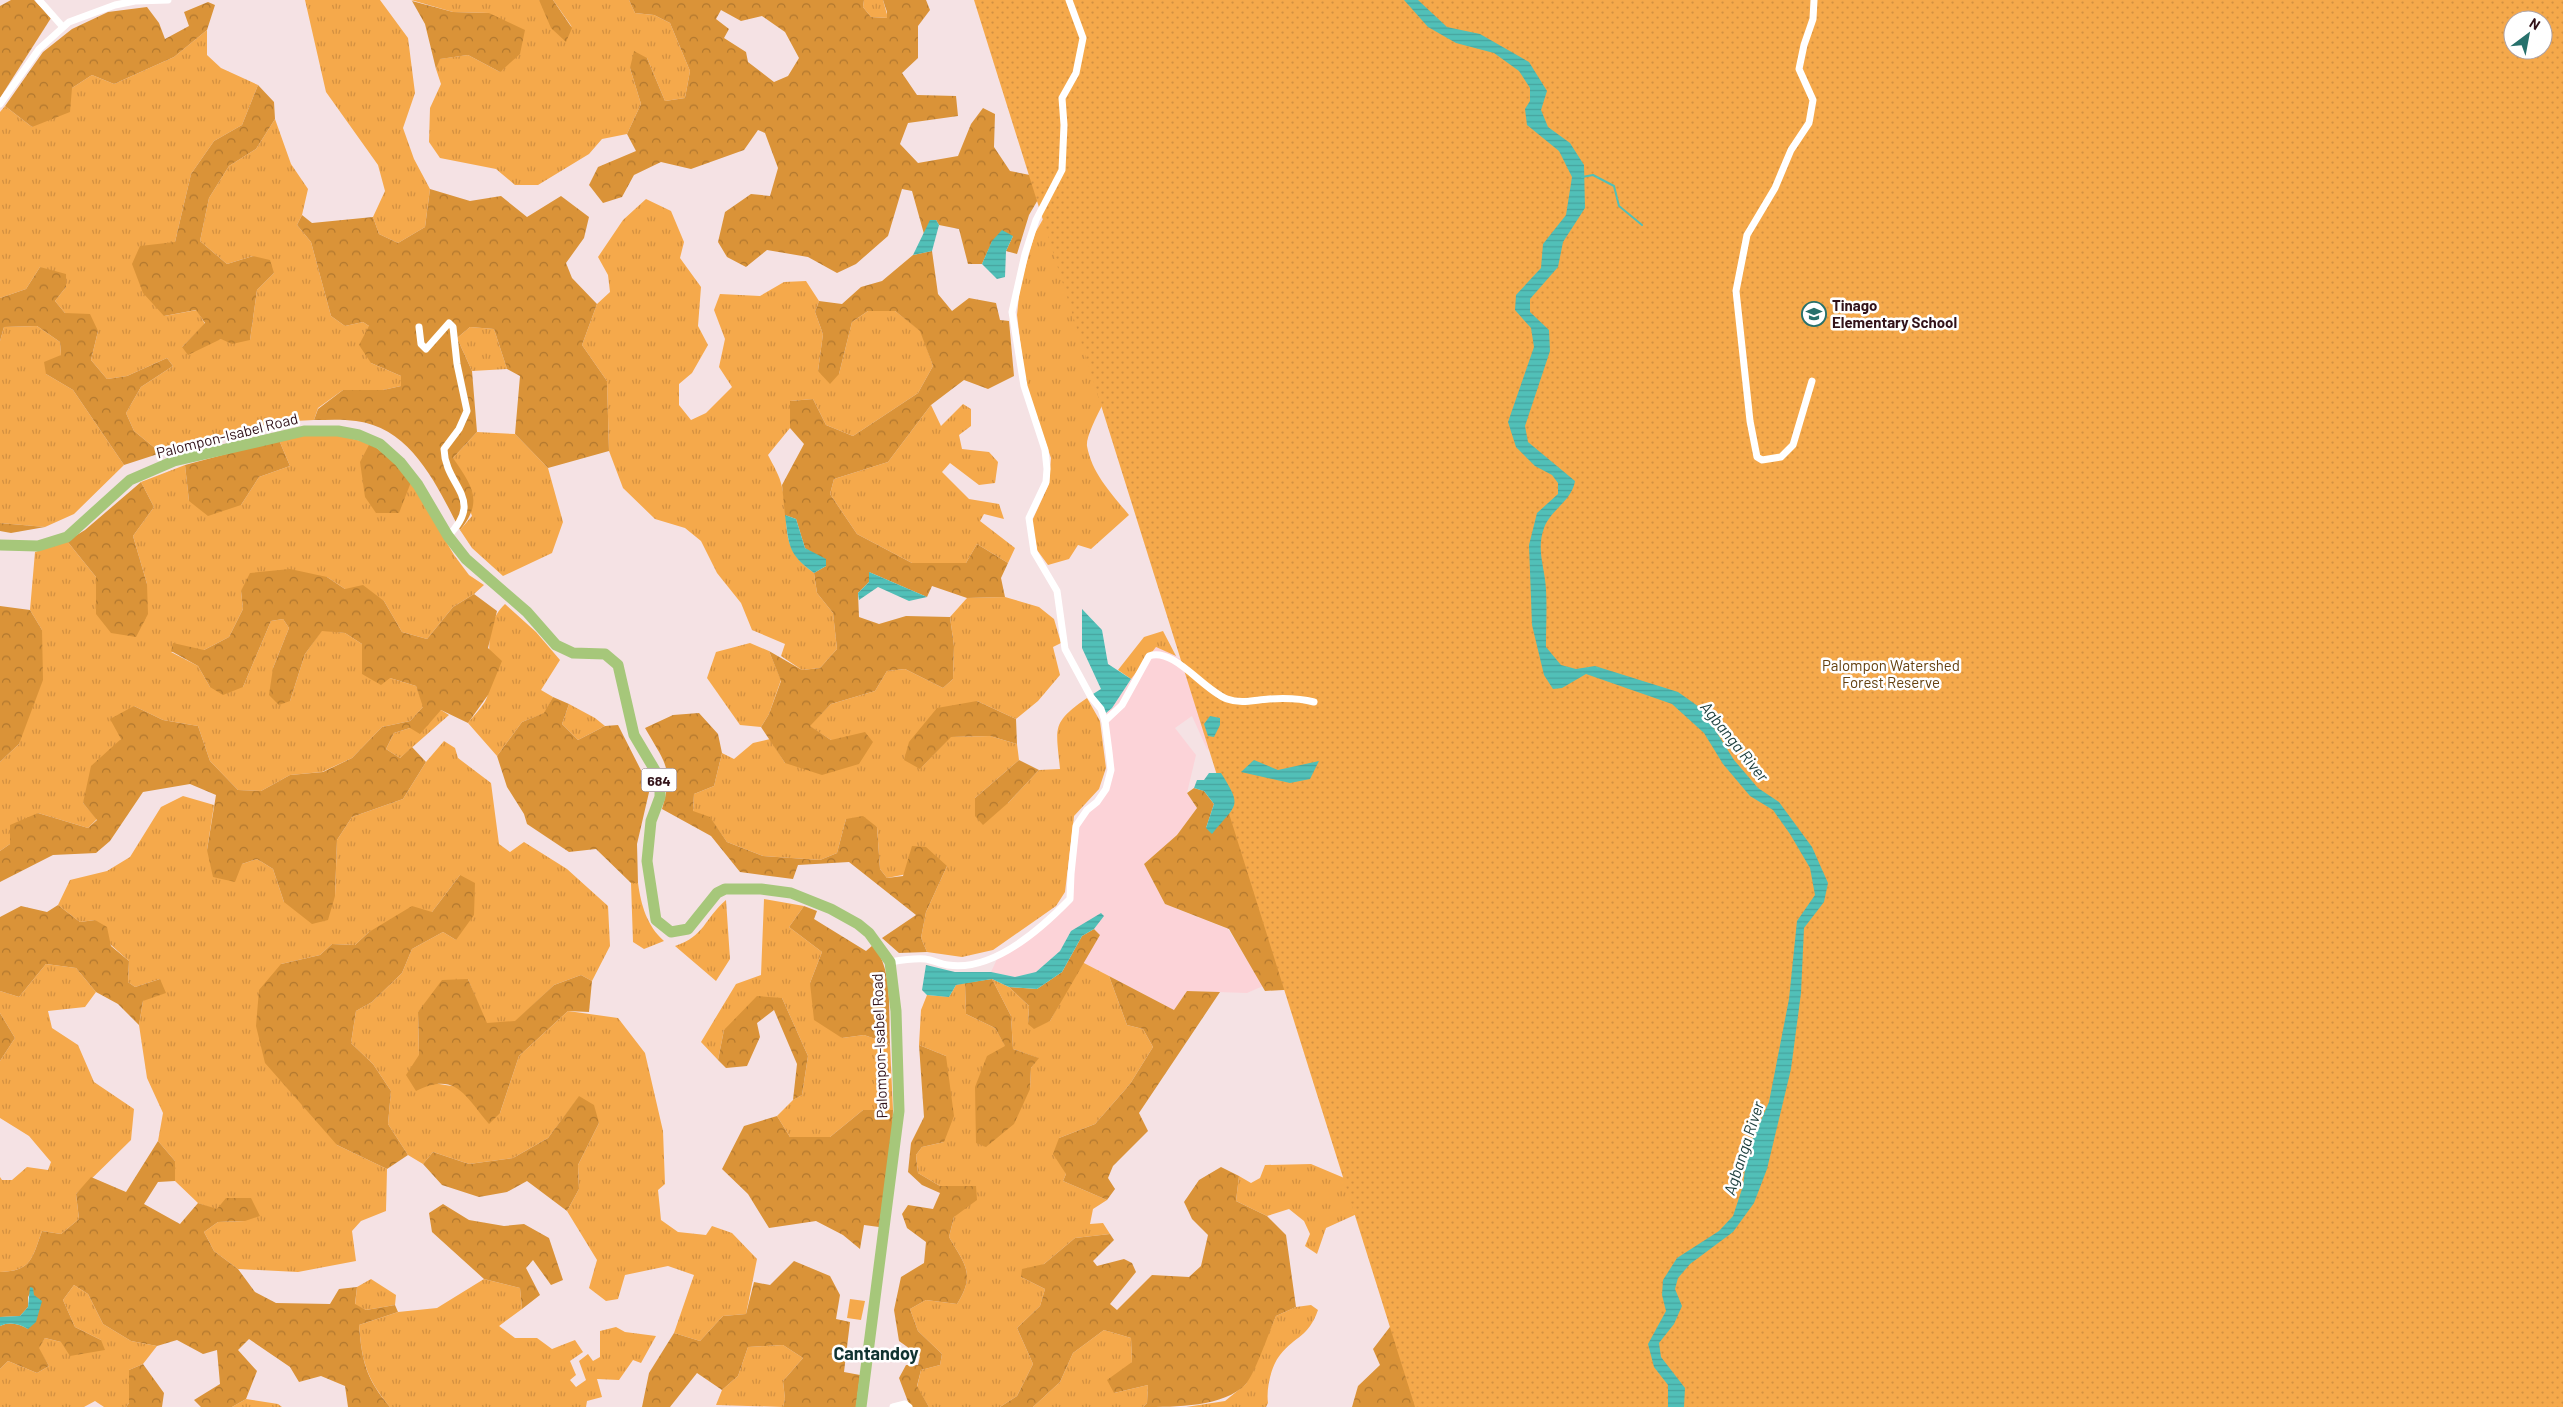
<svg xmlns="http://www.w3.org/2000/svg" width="2563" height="1407" font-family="Barlow,sans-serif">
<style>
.built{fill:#fcd3d8}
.grass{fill:url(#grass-tufts)}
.forest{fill:url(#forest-crowns);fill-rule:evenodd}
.park{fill:url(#park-dots);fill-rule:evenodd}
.pitch{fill:#f5a94b}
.water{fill:url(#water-rules)}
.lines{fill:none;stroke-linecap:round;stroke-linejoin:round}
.stream{stroke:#51c0b8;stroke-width:2}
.minor{stroke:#fff;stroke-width:7}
.trunk{stroke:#a6c77a;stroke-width:11}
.labels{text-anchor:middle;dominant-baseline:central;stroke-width:5;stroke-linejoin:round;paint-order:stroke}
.shield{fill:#fff;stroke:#70595e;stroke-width:1}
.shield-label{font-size:14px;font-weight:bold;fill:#321219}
.poi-label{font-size:15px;font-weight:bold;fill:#321219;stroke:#fff;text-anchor:start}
.street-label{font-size:15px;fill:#321219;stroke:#fff}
.park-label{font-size:15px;fill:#64400f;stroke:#fff}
.water-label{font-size:16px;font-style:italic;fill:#1a3c3a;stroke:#fff}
.quarter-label{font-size:18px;font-weight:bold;fill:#103331;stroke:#fff}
</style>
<defs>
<pattern id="grass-tufts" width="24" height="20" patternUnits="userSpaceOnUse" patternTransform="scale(1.25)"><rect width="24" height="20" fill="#f5a94b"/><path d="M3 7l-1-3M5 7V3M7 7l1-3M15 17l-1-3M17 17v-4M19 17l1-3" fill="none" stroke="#d29041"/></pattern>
<pattern id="forest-crowns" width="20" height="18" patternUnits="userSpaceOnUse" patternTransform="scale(1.25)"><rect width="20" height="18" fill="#da9338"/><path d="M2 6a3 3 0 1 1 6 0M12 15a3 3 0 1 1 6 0" fill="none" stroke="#b1772e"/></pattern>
<pattern id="park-dots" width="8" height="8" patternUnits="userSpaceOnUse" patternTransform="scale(1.25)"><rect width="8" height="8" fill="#f5a94b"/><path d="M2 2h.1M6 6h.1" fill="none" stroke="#d29041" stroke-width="1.8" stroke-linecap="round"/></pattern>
<pattern id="water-rules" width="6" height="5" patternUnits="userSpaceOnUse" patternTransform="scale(1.25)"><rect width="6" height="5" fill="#51c0b8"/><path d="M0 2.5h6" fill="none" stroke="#47a49e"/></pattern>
</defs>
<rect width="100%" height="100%" fill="#f5e2e4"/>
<polygon class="built" points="1156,647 1176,656 1221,691 1241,772 1207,749 1192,716 1175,728 1196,755 1187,793 1197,808 1177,835 1144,864 1165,904 1228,929 1263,986 1247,993 1187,991 1174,1010 1082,962 1100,935 1094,929 1103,916 1071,931 1060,951 1036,972 1015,977 991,972 997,959 1071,899 1079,828 1086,811 1108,791 1111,752 1106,713 1112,707 1131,679"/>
<g class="grass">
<polygon points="305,0 380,0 408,38 415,93 403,128 414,159 430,189 425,227 398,243 379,234 373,217 385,191 378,165 326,92"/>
<polygon points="411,0 539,0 572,27 553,0 629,0 635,13 654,15 670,23 690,71 685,98 665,101 647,58 630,68 641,104 627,134 602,139 589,154 538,185 515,185 496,169 440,158 429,142 430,108 441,84 436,69 439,59 468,55 500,72 489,13 453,12"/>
<polygon points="864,0 883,0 888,18 871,17 863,7"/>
<polygon points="207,30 207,55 221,68 258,85 242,125 214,141 191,174 175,242 164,316 197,310 205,324 182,347 221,339 250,340 257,290 274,273 253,256 227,264 200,241 209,198 229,166 256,149 275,119 291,164 308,189 302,215 297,225 311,242 331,316 345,326 363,322 369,326 371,363 401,376 401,386 383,390 343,390 318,408 314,420 275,422 161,453 134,431 126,413 141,387 173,366 167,358 127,376 107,379 91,360 98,331 65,313 55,301 66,287 40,267 26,289 0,298 0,112 5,106 32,127 72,88 92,75 114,84 174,57"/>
<path d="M646,199L671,211L684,242L680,258L701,287L698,326L708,345L692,373L679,384V405L691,420L706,413L732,387L719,367L725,339L714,310L720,294L760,296L784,282L806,281L819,301L815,312L823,334L818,371L839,374L852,322L868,311H895L921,331L933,366L918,393L853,436L826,425L813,399L790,401V428L768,455C773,465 780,476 782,487C791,526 777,546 814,573L817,593L833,613L837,649L820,668L802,670L781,656L785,644L752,630L741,603L717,573L701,541L685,528L655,519L623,488L609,451L607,381L582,345L597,304L610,292L608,275L598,257L623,220Z"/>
<path d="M1046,214L1129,358C1120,374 1085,431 1087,446C1092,474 1112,494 1129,515L1091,549L1078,545L1069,559L1048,565L1037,550L1032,521L1049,484L1051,458L1025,382L1017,315L1020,286L1035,233Z"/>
<polygon points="37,326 60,342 61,355 46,374 73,390 124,465 74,514 45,527 0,523 0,341 4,327"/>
<polygon points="470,327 494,329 507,369 472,371 457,338"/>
<polygon points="963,404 971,409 971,426 959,435 962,449 989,452 998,462 995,483 979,485 950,463 942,472 969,499 999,504 1004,519 984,514 980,521 1015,548 1008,563 977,544 966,563 912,563 857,534 830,494 834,479 888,462 931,405 941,426"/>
<polygon points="477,432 515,434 548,468 563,522 552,553 503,576 472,548 460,530 472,516 453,458"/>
<polygon points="307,435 340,436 370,443 411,482 454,555 469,575 484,585 474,594 453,607 427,639 402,632 384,601 345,589 327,577 241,591 243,609 229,637 204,650 171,652 198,666 210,687 243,687 271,621 283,619 289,628 273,668 290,701 305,654 322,630 345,633 362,644 363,674 390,678 416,686 424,706 410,721 382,727 352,758 322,772 290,775 261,791 238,790 210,761 198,726 163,720 134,706 121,739 83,803 97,819 88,828 38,813 10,844 0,851 0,762 19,744 42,630 30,610 35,552 67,541 96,577 96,614 147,584 133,536 154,507 141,482 185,465 189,501 241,505 259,477 290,466 279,440"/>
<path d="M1005,597L1039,607L1054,619L1061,643L1053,647L1060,675L1038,701L1016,719L977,701L920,769L950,737L990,736L1017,744L1019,760L975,798L1008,803L1039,770L1060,769C1056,727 1051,723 1087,698L1100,721L1106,768L1099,789L1074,816L1065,892L1056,906L993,950L962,957L927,952L921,938L926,912L947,866L887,878L880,869L877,827L846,819L837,853L820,860L763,856L727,842L710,818L693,812L694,794L714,786L722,753L734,759L753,743L770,739L785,763L831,740L809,726L831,704L875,691L887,671L905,669L943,688L953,679L954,646L950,617L967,598Z"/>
<path d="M505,604L536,632L560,660L541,690L553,697L545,713L522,722L497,756L468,723C474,715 486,704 488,694C494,665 480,627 505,604Z"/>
<polygon points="1163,631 1176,656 1156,647 1131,679 1118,670 1144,637"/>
<polygon points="750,643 769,651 781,680 769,714 761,727 740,725 707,678 716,652"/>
<polygon points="569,704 595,718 605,726 578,740 562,724"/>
<polygon points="441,710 449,715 400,758 386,749 394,733 410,728"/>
<polygon points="444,741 455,748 458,758 491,783 499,844 510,852 524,842 567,869 608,906 610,946 592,981 581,975 554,985 515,1022 486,1024 468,979 418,1012 419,1055 433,1083 458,1087 500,1113 519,1056 568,1011 618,1018 645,1053 663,1131 665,1184 658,1190 661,1220 678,1232 706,1235 712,1226 732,1233 757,1259 746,1314 723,1316 700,1341 674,1333 694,1275 668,1266 625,1275 618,1299 606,1301 589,1288 597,1260 567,1211 579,1189 578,1165 599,1123 579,1097 548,1138 513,1158 469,1164 433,1152 423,1164 408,1155 388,1124 391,1091 373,1064 351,1043 356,1011 372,1002 402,973 412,949 443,932 456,940 460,875 432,912 369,932 355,945 332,944 320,955 281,964 337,1145 387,1169 386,1211 361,1221 352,1231 356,1261 298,1272 238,1269 214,1251 204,1232 218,1222 245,1221 198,1203 175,1181 175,1161 158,1141 163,1113 147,1078 139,1025 143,1001 160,979 135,987 128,982 129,961 111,945 95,920 80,922 58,905 70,880 107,871 130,857 161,807 183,796 214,805 207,850 242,864 257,859 273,869 284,902 335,896 337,840 352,817 403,799 426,762"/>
<path d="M631,883H638C641,905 647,926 664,941L644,949L633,942Z"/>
<polygon points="764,899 804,906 789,927 822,952 810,983 842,1038 864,1035 890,1044 893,1110 863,1110 830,1137 790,1137 777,1116 793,1100 802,1095 808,1056 782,998 724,1030 718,1060 701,1042 736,984 761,975"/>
<path d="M726,900L730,959L716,981L675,946C705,936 704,919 726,900Z"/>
<path d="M1082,962L1109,976L1127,1025L1143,1029L1153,1047L1130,1084L1095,1124L1059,1138L1066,1174L1063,1181L1107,1200L1093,1209L1090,1224L1103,1223L1110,1234L1075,1238L1044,1264L1021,1277L1045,1289L1040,1306L1017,1328L1033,1364L1017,1396L1000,1407H929L917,1387L921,1370L940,1365L942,1354L918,1331L910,1309L926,1300L957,1304C976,1274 965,1265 949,1237L954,1217L976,1186H940L918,1173L916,1155L922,1147L944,1142L946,1056L919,1045L921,1010L927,995L949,997L956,985L965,983L966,1014L995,1028L1030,1089L1031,1068L1038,1058L1013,1049L1011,1016L992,979L1009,987L1029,1006L1028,1024L1050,1021Z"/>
<path d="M46,964L76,968L96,992L85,1007L48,1011L52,1028L78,1045L94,1082L134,1109L131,1140L76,1194L79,1219L61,1234L42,1231C32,1258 32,1271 0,1272V1177L2,1180H12L27,1167L48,1170L51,1162L29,1136L0,1118V1061L15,1038L0,1013V991L19,997Z"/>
<polygon points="1311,1164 1368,1188 1368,1209 1326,1228 1317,1254 1305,1246 1310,1234 1304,1221 1289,1209 1267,1216 1236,1201 1239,1176 1251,1183 1260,1178 1265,1165"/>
<polygon points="371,1279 396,1295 395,1305 366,1310 355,1305 357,1287"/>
<path d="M484,1279L520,1288L522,1309L499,1326L515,1338H537L552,1349L575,1340L583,1352L570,1361L576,1375L570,1380L576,1387L586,1380L579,1361L588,1354L593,1361L600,1357V1331L616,1327L625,1332L656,1336L641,1363L633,1360L619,1380L597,1379L602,1397L587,1401L586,1407H390C366,1378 362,1362 359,1325L398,1312L437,1308Z"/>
<polygon points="74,1285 88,1294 103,1324 131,1341 157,1346 143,1364 129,1370 129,1403 126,1407 104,1407 95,1401 84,1407 0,1407 0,1369 8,1361 37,1373 49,1366 38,1348 45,1338 61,1342 101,1340 75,1327 63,1300"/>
<path d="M1311,1305L1318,1310C1308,1338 1296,1335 1280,1355C1271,1366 1266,1389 1268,1403L1266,1407H1186L1225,1401L1246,1384L1276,1316L1296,1307Z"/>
<polygon points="1104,1330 1131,1338 1132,1362 1114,1393 1148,1385 1147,1403 1143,1407 1033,1407 1060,1382 1073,1353"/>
<polygon points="783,1345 803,1358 783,1381 785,1399 783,1407 716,1405 722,1390 738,1376 748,1347"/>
<polygon points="246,1399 278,1404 282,1407 232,1407"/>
</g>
<g class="forest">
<polygon points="11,0 34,0 51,18 0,98 0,6"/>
<polygon points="539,0 553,0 572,28 566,42 551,28"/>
<path d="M629,0H864L863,7L871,17L887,18V12L883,0H926L930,10L918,26V58L902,73L917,95L956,96L958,116L908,123L900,144L918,163L958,156L971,124L983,108L995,114L994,147L1010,171L1050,179L1029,215L1017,254L1006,251L1013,236L992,242L982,264H968L959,229L939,225L936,220H931L924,234L912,191L902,189L888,236L856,264L837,273L808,257L767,250L746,267L727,257L718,242L725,212L751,194L770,196L778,168L765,133L758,130L744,150L691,169L661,162L634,175L622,197L603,203L589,185L598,167L636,151L627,134L641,104L630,68L634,51L647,58L665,101L685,98L690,71L670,23L654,15L635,13ZM721,10L741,21L762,16L785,32L799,58L788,76L774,82L748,62L746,52L724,38L729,29L716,19Z"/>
<polygon points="412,1 453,12 489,13 525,30 520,54 500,72 468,55 440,59 436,69 425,24"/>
<polygon points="208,2 215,5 207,30 174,57 114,84 92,75 72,88 70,112 32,127 5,106 43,52 72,29 108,12 147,7 159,23 165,39 189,26 184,12"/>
<polygon points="258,85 274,102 275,119 256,149 229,166 209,198 200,241 227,264 253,256 270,260 274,273 257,290 250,340 232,344 221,339 188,355 182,347 205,323 196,310 164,316 143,293 132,264 140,246 175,242 191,174 214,141 242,125"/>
<path d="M430,189L470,201L501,196L527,217L561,196L589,217L584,238L566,263L572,278L597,304L582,345L607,381L609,451L548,468L515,434L520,376L507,369L494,329L470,327L457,338L472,371L477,432L453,458C472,486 484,501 460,530C437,486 412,428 356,421C342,419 327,420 314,420L318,409L343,390H383L401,386V376L371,363L359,345L369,326L363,322L345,326L331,316L311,242L297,225L302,215L312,223L373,217L379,234L398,243L425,227Z"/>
<polygon points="932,251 938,294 952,311 969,298 996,303 1000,320 1009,321 1014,376 988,389 964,380 931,405 888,462 834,479 830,494 857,534 912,563 966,563 977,544 1008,563 1001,578 1005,597 967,598 932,586 927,597 869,572 869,582 858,593 859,617 879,624 906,616 950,617 954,646 953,679 943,688 905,669 887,671 875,691 831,704 810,726 831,740 865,732 873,742 859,764 822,775 785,763 761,727 769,714 781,681 769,651 802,670 820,668 837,649 833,613 817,593 814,573 826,566 805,548 796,519 785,515 782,485 804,444 790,428 790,401 813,399 826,425 853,436 918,393 933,366 920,331 895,311 868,311 852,322 839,374 830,384 818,371 823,334 815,312 819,301 842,304 861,287 882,281 913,255"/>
<polygon points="40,267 66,274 66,287 55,301 65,313 90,314 98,331 91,360 107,379 127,376 167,358 173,366 141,387 126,413 134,431 161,453 124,465 73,390 46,374 44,362 61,355 60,342 37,326 4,327 0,341 0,298 26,289"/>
<polygon points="279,440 290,466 259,477 241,505 208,516 189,501 185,465"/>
<polygon points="370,443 395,462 411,482 399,513 376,513 365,497 360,462"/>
<polygon points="141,482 154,507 133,536 147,584 148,614 136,637 111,633 96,614 96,577 67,541 85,530"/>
<polygon points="0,523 45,527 11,533 0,531"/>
<polygon points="290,569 327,577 345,589 363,585 384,601 402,632 427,639 453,607 474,594 497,611 488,648 502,661 488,695 468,723 441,710 420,734 410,728 394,733 386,749 400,758 412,747 426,762 403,799 352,817 337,840 335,896 328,920 312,924 284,902 273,869 257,859 242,864 235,882 213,877 207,850 216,795 190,784 143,792 110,841 96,853 53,855 0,882 0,851 10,844 10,825 38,813 88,828 97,820 83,803 91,766 121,739 110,719 134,706 163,720 198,726 210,761 238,790 261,791 290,775 323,772 352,758 382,727 410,721 423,707 416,686 390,678 381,685 362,674 362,644 345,633 322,631 305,654 290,701 279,705 269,695 273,668 289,628 283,619 271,621 243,687 223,695 210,687 198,666 171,651 173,643 204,650 229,637 243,609 241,591 250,573"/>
<polygon points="0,606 30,610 42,630 43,680 19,744 0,762"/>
<polygon points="553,697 569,704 562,724 578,740 605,726 618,725 650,788 637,844 638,883 631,883 596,849 569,852 527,824 524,814 507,787 497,756 522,722 544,713"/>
<polygon points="977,701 1016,719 1017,744 990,736 951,737 920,769 904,760 909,742 937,708"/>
<path d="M699,713L718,734L722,753L714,786L694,794L693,811L710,817L727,842L763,856L820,860L837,853L846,819L863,816L877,827L880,869L887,878L903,876L912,846L926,847L947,866L926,912L921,938L927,952L899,953L882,938L916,915L849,862L798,865L793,879L740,872L711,836L662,809C674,768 665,763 645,728L673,715Z"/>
<polygon points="1019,760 1039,770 1008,803 983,825 975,816 975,798"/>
<polygon points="1194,788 1204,791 1214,804 1206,828 1235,805 1301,989 1265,991 1229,929 1165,904 1144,864 1177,835 1197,808 1187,793"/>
<polygon points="460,875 475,883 474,915 456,940 443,932 412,949 402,973 372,1002 356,1011 351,1043 373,1064 391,1091 388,1124 408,1155 387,1169 337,1145 265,1063 256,1026 259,990 281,964 320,955 332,944 355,945 369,932 412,906 432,912"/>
<polygon points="58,905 80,922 95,920 107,927 111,946 129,961 128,982 135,987 160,979 166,993 143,1001 139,1025 118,1004 96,992 76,968 46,964 19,997 0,991 0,917 21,906 47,912"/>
<path d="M804,906L817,911L814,919L866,951L873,945C894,970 888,1013 890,1044L864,1035L842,1038L814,1020L810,983L822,952L789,927Z"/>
<polygon points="1094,929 1100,935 1050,1021 1034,1029 1028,1024 1029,1006 1009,987 1037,989 1062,972 1082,936"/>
<path d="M581,975L592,981L589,1012L568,1011L519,1056L500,1113L489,1124C465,1096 456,1071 416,1091L406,1075L419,1055L418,1012L442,980L468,979L487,1023L515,1021L554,985Z"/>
<polygon points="1109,976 1174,1010 1187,991 1220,992 1139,1113 1148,1131 1113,1166 1108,1178 1115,1189 1107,1200 1063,1181 1066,1174 1053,1154 1059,1138 1095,1124 1130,1084 1153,1047 1143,1029 1127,1025"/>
<polygon points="992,979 1011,1016 1013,1049 1039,1058 1031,1068 1030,1089 1014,1124 986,1147 976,1143 975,1087 987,1056 1005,1046 995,1028 966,1014 965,983"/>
<polygon points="757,996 782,998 808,1056 802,1095 793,1100 797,1064 774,1010 757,1023 760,1037 747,1066 726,1068 718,1060 724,1030"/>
<polygon points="0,1013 15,1038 0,1061"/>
<path d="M919,1045L946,1056L954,1116L944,1142L922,1147L916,1155L918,1173L940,1186H976L977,1200L954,1217L949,1237C965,1265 976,1274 957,1304L926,1300L910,1309L918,1331L942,1354L940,1365L921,1370L917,1386L929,1407H910L899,1378L906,1365H918L920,1356L899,1341L894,1310L901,1277L924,1263L926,1242L907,1228L902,1214L908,1205L933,1209L940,1193L922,1185L908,1172L911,1143L924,1117Z"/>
<polygon points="579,1096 594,1105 599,1123 578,1165 579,1189 567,1211 527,1181 507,1192 479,1197 442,1185 423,1164 433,1152 469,1164 513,1158 548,1138"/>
<polygon points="863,1110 893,1110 892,1139 879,1227 864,1225 860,1249 843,1235 816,1221 769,1228 748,1194 722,1169 744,1126 777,1116 790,1137 830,1137"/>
<path d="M158,1141L175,1161V1181L158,1182L144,1204L180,1224L198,1203L217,1209L226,1198H251L260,1216L245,1221L218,1222L204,1232L214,1251L238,1269L255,1292L276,1303L330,1304L339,1289L357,1287L355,1304L366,1310L395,1305L398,1312L359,1325C362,1362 366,1379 390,1407H348L345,1386L321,1376L299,1382L290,1367L249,1339L238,1350L257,1371L246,1399L232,1407H201L194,1400L220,1384L217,1350L203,1354L177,1340L157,1346L131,1341L103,1324L88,1294L74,1285L63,1300L75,1327L101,1340L105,1350L70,1356L61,1342L45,1338L39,1348L49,1366L37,1373L8,1361L0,1369V1326C10,1321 19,1324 28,1329L33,1288L28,1297V1307L20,1316L0,1317V1272C32,1271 32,1258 42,1231L61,1234L79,1219L76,1194L91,1177L126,1192Z"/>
<path d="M1221,1167L1239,1176L1236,1201L1267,1216L1286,1235L1296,1307L1276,1316C1269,1332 1256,1371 1246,1384C1224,1407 1176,1407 1143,1407L1147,1403L1148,1385L1114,1393L1107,1380L1132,1362L1131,1338L1104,1330L1073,1353L1060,1382L1033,1407H1000L1017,1396L1033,1364L1017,1328L1040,1306L1045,1289L1021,1277L1022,1269L1044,1264L1075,1238L1110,1234L1114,1240L1093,1261L1097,1266L1124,1259L1132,1263L1136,1272L1110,1304L1117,1310L1152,1275L1189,1277L1201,1266L1208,1235L1192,1219L1184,1202L1199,1180Z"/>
<polygon points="443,1204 469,1220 504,1226 524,1224 549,1238 563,1280 551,1285 533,1260 526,1268 540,1295 522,1309 520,1288 484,1279 432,1232 429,1213"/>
<polygon points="794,1261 830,1276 840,1295 836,1319 850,1322 844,1372 860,1375 856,1407 783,1407 785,1399 783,1381 803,1358 783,1345 748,1347 738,1376 722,1390 697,1373 670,1407 642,1407 649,1373 674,1333 700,1341 723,1316 746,1314 754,1282 770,1285"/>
<polygon points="1396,1319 1424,1407 1352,1407 1358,1386 1380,1365 1373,1349"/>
<polygon points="143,1364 164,1393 162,1407 126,1407 129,1403 129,1370"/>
</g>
<path class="park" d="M974,0H2563V1407H1415ZM2513,20H2543V50H2513Z"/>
<polygon class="pitch" points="850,1299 865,1301 861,1320 847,1318"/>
<g class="water">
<path d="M1404,0H1418L1447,27L1480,34L1529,62L1547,91L1541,110L1548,127L1570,143L1584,165L1585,208L1563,242L1558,267L1530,299V312L1549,330L1550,351L1525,426L1528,442L1575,481C1572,501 1551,509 1544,528C1536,550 1545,568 1546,589C1547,608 1546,628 1546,647L1561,665L1576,669L1595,666L1678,692L1702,709L1734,760L1758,788L1779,802L1812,847L1828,883L1824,902L1804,928L1801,993L1791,1069L1767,1169L1754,1203L1733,1232L1690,1264L1678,1278L1675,1289L1682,1306L1674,1324L1659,1343L1661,1357L1685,1388L1684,1407H1668V1385L1654,1367L1648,1344L1666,1311L1662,1295L1663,1280L1677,1258L1719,1231L1733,1216L1743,1186L1747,1152L1769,1102L1789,999L1797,921L1815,895L1810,868L1790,834L1773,810L1750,796L1723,764L1704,733L1672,704L1586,674L1562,688L1553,689L1544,675L1532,625L1529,545L1537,513L1558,494V483L1552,475L1535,466L1516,447L1508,422L1534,347L1531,328L1515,310L1516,295L1541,268L1543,244L1566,215L1572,177L1559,151L1527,125L1525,109L1530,101V88L1519,71L1494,53L1456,43L1428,27Z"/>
<polygon points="930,220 936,220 939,225 932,251 913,255"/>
<polygon points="1002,230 1013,236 1006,251 1005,277 997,279 982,264 992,241"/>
<path d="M785,515L796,519L805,548L826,559V566L814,573C788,554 789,546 785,515Z"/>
<polygon points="869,572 927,597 909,601 878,587 859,600 858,593 869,582"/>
<polygon points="1082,609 1102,630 1108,664 1131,679 1112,708 1106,713 1093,694 1101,689 1082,648"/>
<polygon points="1210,716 1220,718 1220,725 1214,737 1208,736 1204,724"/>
<polygon points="1254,760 1278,770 1319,761 1310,779 1290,783 1241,772"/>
<path d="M1209,773H1221C1243,808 1237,803 1212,834L1206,828L1214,804L1204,791L1194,788L1197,780H1204Z"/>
<polygon points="1101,913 1104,916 1094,929 1082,936 1062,972 1037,989 1009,987 992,979 956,985 949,997 927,995 922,990 926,965 955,972 991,972 1015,977 1036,972 1060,951 1071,931"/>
<path d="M30,1287L33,1288L34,1295L42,1301L36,1322L28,1329C19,1324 10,1321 0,1326V1317L20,1316L28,1307Z"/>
</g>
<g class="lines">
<polyline class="stream" points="1582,177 1593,175 1614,186 1619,206 1642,225"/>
<g class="minor">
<polyline points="39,0 62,26"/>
<polyline points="0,104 39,49 69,22 115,5 135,1 168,0"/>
<path d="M419,327L421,344L426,349L449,323L453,327L457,364L467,411L459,429L444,449C445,487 486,498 448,536"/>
<polyline points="1812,381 1793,445 1781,457 1762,460 1757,457 1750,421 1736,291 1747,235 1775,188 1791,150 1809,123 1813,100 1799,69 1804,45 1813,19 1814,0"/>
<path d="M1105,721L1122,705L1149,656C1174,647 1203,690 1227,699C1241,704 1254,700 1269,699C1285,698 1299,698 1314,702"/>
<path d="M890,962C902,960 914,958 925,959C933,960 940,964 948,965C993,972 1042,928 1070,899L1071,874L1076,826L1087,810L1097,802L1106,789L1111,770L1109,752L1105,721L1101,709L1091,697L1065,649L1057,591L1034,552L1029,518L1046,482L1047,469L1045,450L1024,386L1012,312L1025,254L1036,220L1062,170L1064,125L1062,98L1076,73L1083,38L1069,0"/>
<polyline points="893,1407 905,1404 909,1407"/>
</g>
<polyline class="trunk" points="0,545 38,546 67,537 130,480 174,461 304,431 338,431 359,435 380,444 400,462 418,485 448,536 466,559 527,612 556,645 573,653 605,654 618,665 634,735 656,772 660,786 660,797 651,821 647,861 656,920 671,932 688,929 717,893 725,889 761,889 791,893 831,909 858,924 869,933 890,962 896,1011 899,1111 861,1407"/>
</g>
<defs>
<symbol id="school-ring" viewBox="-11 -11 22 22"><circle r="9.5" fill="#fff" stroke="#27716c" stroke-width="1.5"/><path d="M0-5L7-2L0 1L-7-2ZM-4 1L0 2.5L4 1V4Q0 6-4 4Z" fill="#27716c"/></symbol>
</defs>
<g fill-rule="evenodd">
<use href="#school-ring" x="1800" y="300" width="28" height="28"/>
</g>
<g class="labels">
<rect class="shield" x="641.5" y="768.5" width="35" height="23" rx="4"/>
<g class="shield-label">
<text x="659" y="780">684</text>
</g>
<g class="poi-label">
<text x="1832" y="305">Tinago<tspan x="1832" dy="17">Elementary School</tspan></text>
</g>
<g class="street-label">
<text transform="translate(227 435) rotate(-14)">Palompon-Isabel Road</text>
<text transform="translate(879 1046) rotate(-92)">Palompon-Isabel Road</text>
</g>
<g class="park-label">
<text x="1891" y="665">Palompon Watershed<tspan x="1891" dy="17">Forest Reserve</tspan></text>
</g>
<g class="water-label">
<text transform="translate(1735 741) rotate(51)">Agbanga River</text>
<text transform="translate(1743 1148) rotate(-72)">Agbanga River</text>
</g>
<g class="quarter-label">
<text x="876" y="1353">Cantandoy</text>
</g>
</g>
<g transform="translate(2528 35) rotate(32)"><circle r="24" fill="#ffffff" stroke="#ada0a3"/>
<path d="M0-4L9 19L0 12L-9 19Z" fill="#27716c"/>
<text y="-8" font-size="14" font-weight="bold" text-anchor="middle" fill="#321219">N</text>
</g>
</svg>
